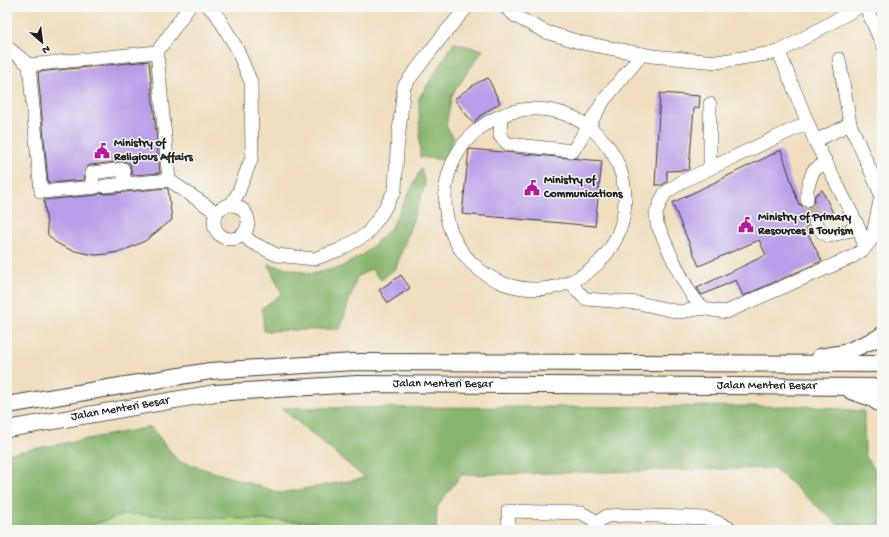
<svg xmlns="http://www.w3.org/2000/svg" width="889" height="537" font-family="'Gochi Hand',sans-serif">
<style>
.green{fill:#abd480;stroke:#64784e}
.forest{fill:#88b66e;stroke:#526945}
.building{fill:#b89ee8}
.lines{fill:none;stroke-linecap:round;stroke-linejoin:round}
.minor-tunnel{stroke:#c6b79e;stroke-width:13;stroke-dasharray:13 6;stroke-linecap:butt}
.minor-casing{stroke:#3c3934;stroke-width:14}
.major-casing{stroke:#3c3934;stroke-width:18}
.minor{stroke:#fff;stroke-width:13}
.major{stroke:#fff;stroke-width:16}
.labels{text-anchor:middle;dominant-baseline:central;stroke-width:3;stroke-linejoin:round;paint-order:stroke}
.poi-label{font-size:12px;font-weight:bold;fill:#1c1c1c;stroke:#f6f6f2;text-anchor:start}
.street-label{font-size:12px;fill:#1c1c1c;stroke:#f6f6f2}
</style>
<rect width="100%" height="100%" fill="#f6f6f2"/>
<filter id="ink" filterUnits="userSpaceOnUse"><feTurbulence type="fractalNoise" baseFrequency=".025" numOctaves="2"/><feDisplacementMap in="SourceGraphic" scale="8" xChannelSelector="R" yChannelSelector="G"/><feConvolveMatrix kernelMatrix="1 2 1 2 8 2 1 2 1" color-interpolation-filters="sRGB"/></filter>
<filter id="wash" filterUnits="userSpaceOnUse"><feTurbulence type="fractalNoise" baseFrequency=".012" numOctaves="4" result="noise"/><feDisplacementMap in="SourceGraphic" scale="16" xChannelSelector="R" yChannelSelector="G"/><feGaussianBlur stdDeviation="0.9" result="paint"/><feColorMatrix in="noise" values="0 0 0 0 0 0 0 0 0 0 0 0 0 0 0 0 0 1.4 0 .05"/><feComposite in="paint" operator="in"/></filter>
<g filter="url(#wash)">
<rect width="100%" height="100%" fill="#f0debe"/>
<polygon class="green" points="125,514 315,522 331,530 76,530"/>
<g class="forest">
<polygon points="454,43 483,50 452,95 446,126 454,138 444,160 420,157 419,98"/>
<polygon points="421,169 425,185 396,268 381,280 371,269 357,277 340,329 264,331 262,308 282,294 268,264 312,274 341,267 364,254 391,228"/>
<polygon points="805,406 864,411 865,455 882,481 882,530 844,530 774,468 461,475 437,507 436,530 331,530 315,522 125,514 76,530 7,530 7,454 151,427 178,461 281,493 365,478 281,408"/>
</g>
<g id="blocks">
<g class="building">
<polygon points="149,61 160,173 132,175 130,164 126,162 122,161 91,165 88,166 85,170 84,180 48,183 38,72"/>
<polygon points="488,78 500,103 480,116 473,123 454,99 475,84"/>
<polygon points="660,93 700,96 699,108 694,108 689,169 687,170 667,171 667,182 662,185 655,185"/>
<polygon points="469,149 602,161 595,226 462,214"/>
<polygon points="781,150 799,205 800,204 803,207 807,208 811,207 814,204 815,195 822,190 833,213 822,219 818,215 815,214 811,215 808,219 807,222 808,226 805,228 822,261 743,296 736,280 702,295 697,288 766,255 759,240 699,266 672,203"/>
<polygon points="167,188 168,189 172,220 145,241 123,251 107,254 96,255 84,253 71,250 62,246 55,242 48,235 44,200 97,195 101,193 105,194"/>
<polygon points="401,275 410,288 388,303 379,290"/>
</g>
</g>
</g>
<g filter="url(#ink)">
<use href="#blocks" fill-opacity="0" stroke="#3c3934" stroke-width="1"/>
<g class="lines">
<polyline class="minor-tunnel" points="807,200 815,222"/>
<defs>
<g id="minor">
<polyline points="209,7 217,15 236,47 251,82 252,157 238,193 231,205"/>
<polyline points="505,7 517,17 546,32 583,43 652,56 717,62 779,52 859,7"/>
<polyline points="866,7 882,44"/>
<polyline points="7,47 29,65"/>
<polyline points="157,52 189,7"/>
<path d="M779,52L815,141L859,228L862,237L864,249L854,256L726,312C719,311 711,311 705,308C688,301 666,242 657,224L656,214L660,203L665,193L683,181L807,123"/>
<polyline points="839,59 850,124"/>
<circle cx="535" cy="199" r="90"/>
<polyline points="501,116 500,136 508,144 573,151 604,100 642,54"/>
<polyline points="815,141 850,124 879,190 881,196 872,239 864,249"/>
<polyline points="710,168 710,104"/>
<polyline points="169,180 217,213"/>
<polyline points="93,187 92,173 123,169 125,184"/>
<polyline points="96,187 41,192 29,65 157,52 169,180 104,186"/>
<polyline points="807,200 807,189 813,171 826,162"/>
<circle cx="231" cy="222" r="17"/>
<polyline points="815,222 822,232 829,236 859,228"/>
<polyline points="243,234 251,242 277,255 314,259 339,250 367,234 382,213 395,190 397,150 404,86 439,40 467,7"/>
<polyline points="571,281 577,291 586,299 639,303 679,312 704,308"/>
<polyline points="509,530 508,511 582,513 597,522"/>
<polyline points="595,530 597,522 607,516 629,515 706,518 717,522 733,530"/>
</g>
<g id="major">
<polyline points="820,357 844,353 878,338 882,335"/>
<polyline points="851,391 871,398 882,405"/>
<polyline points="7,405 210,371 354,362 882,364"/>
<path id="s1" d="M7,429L215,393L357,384L882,387"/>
</g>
</defs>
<use href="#minor" class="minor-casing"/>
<use href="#major" class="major-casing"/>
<use href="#minor" class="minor"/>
<use href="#major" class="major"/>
</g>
</g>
<defs>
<symbol id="civic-bare" viewBox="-9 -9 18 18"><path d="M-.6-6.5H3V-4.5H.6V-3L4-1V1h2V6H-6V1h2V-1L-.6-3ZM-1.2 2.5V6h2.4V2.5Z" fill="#b5179e" stroke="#f6f6f2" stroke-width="2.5" paint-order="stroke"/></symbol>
</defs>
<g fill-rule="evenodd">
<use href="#civic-bare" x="91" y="140" width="22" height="22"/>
<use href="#civic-bare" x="521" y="177" width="22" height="22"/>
<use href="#civic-bare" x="735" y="214" width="22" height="22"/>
</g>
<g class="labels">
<g class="poi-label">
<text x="114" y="144">Ministry of<tspan x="114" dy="14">Religious Affairs</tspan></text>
<text x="544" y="181">Ministry of<tspan x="544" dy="14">Communications</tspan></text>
<text x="758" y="218">Ministry of Primary<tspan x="758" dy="14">Resources &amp; Tourism</tspan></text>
</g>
<g class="street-label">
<text stroke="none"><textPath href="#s1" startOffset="439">Jalan Menteri Besar</textPath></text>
<text stroke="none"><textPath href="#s1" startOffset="763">Jalan Menteri Besar</textPath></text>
<text stroke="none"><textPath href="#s1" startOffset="115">Jalan Menteri Besar</textPath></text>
</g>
</g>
<rect width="889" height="537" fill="none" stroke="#f6f6f2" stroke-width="24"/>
<g transform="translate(42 42) rotate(152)" stroke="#f6f6f2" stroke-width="3" paint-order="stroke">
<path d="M0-3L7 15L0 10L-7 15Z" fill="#1c1c1c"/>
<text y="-6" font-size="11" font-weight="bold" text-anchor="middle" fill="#1c1c1c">N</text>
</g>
</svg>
